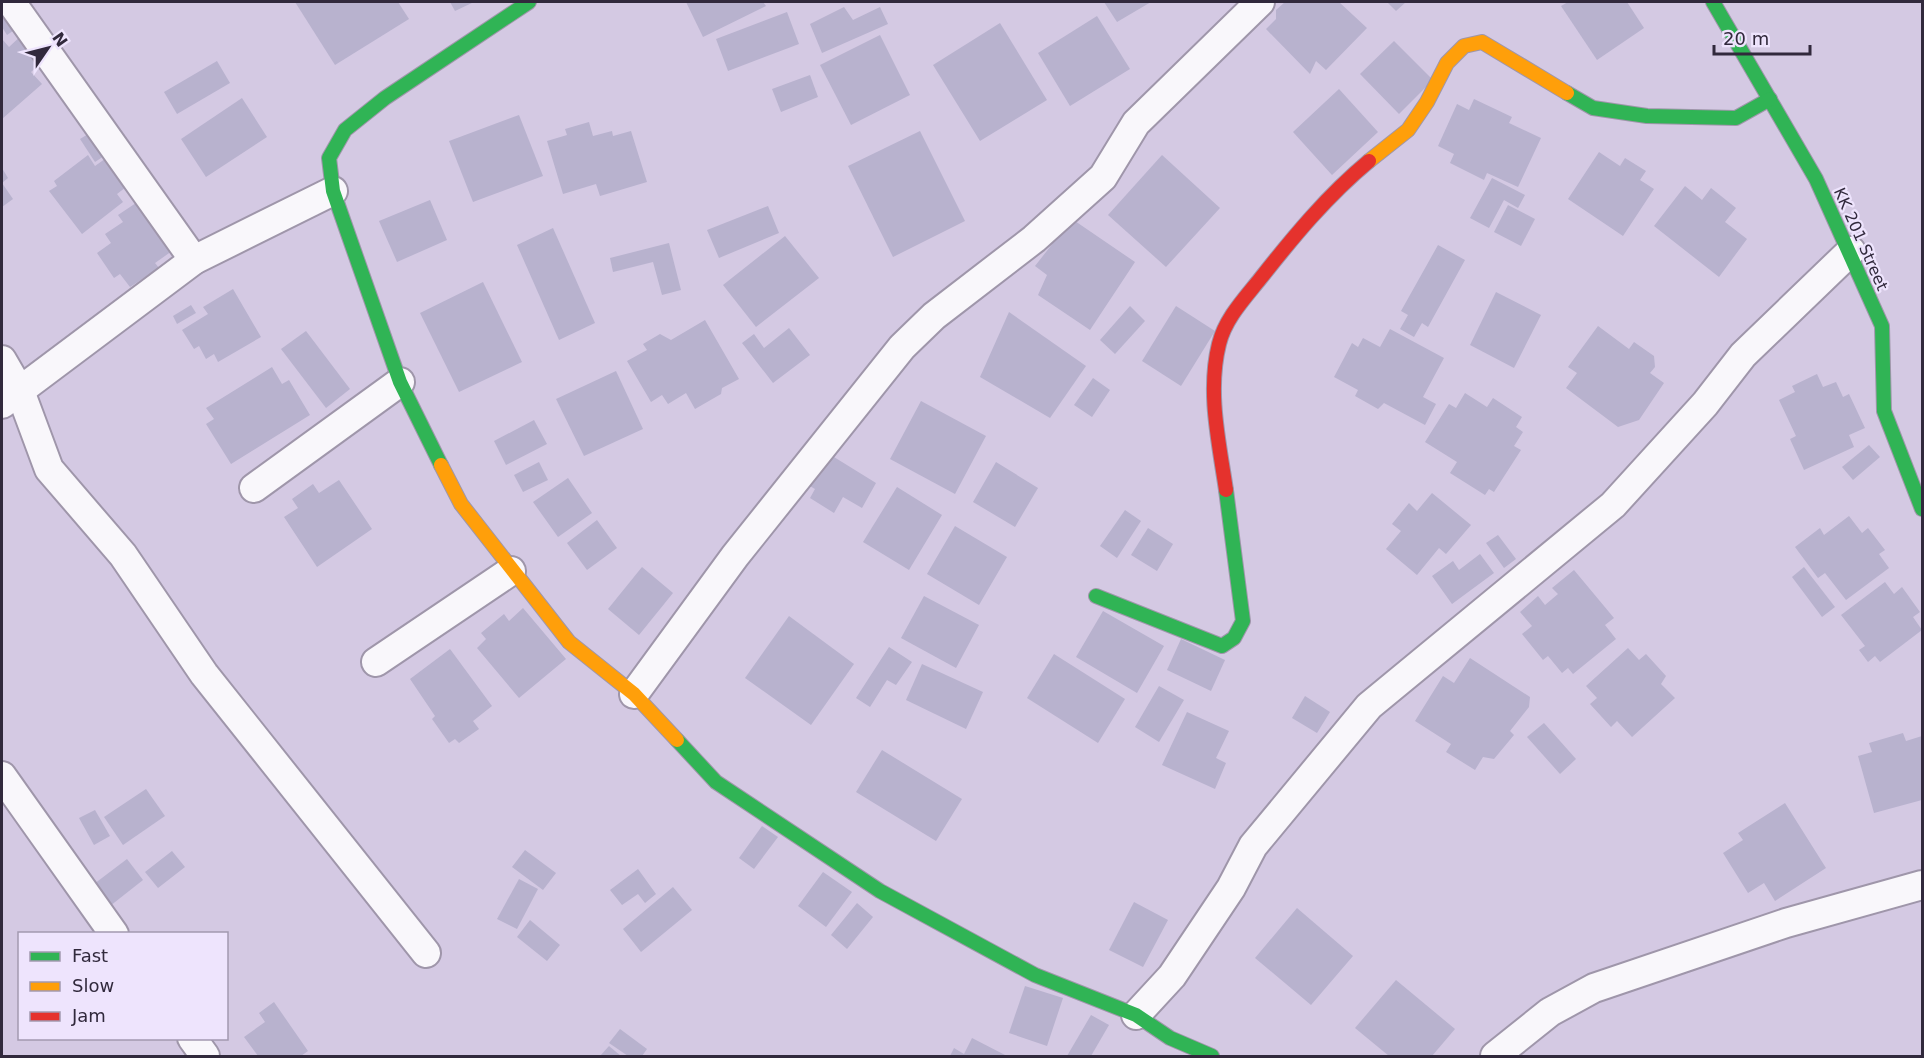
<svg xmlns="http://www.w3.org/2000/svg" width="1924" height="1058" font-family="'DejaVu Sans',sans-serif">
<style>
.building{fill:#b8b2ce}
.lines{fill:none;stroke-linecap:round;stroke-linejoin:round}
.street-casing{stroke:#9f96aa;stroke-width:32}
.fast-casing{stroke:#9f96aa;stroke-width:16}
.slow-casing{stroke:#9f96aa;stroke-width:16}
.jam-casing{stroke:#9f96aa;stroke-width:16}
.street{stroke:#f9f7fb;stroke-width:28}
.fast{stroke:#30b455;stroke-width:14}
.slow{stroke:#ff9f0a;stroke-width:14}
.jam{stroke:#e5322d;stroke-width:14}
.labels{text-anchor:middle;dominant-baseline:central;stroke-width:4.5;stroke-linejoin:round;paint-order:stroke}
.street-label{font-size:16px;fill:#31293c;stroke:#eee4fd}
</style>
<rect width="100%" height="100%" fill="#d4c9e3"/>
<g class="building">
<polygon points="295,2 398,2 409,19 335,65"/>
<polygon points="450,2 474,2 455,11"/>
<polygon points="686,2 763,2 766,6 703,37"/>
<polygon points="1104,2 1151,2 1117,22"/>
<polygon points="1285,2 1339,2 1367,28 1326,70 1316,61 1310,74 1266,29 1276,19 1276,10"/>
<polygon points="1387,2 1406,2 1396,11"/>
<polygon points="1568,2 1627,2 1644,28 1597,60 1561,6"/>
<polygon points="844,7 853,20 880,7 888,24 822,53 810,24"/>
<polygon points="14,11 23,24 7,35 2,27 2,20"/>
<polygon points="787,12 799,44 728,71 716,39"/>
<polygon points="1097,16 1130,69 1070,106 1038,53"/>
<polygon points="1000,23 1047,100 980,141 933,65"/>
<polygon points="24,33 47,58 31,72 42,84 2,119 2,39 9,47"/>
<polygon points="880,35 910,95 851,125 820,65"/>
<polygon points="1394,41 1433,80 1399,114 1360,74"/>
<polygon points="217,61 230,83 177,114 164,92"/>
<polygon points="810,75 818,97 781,112 772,89"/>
<polygon points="1339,89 1378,132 1332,175 1293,132"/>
<polygon points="242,98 267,137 206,177 181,139"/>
<polygon points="1474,99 1512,117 1509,123 1541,138 1518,187 1487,173 1484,180 1450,163 1454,154 1438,146 1457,104 1469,110"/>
<polygon points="519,115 543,176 473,202 449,141"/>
<polygon points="589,122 593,136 612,131 613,136 631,131 647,182 600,196 596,184 563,194 547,141 567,135 565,129"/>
<polygon points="98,128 113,150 95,162 80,139"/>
<polygon points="920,131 965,221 893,257 848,166"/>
<polygon points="1599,152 1620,166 1625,158 1646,171 1640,180 1654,189 1623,236 1568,199"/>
<polygon points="88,155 95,166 109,156 130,184 117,194 123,202 82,234 49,191 57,186 54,181"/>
<polygon points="1162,155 1220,208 1166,267 1108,215"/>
<polygon points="2,168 8,178 2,183 13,199 2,207"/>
<polygon points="1492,178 1525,195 1518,208 1504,200 1489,228 1470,218"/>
<polygon points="1685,186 1702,200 1711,188 1736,208 1725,222 1747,239 1719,277 1654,226"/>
<polygon points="430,200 447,240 397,262 379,221"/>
<polygon points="139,201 172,251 155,263 159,268 130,287 120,274 114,278 97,253 111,243 105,234 123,222 118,215"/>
<polygon points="1508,205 1535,219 1521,246 1494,232"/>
<polygon points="768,206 779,233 719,258 707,230"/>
<polygon points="1072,219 1135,262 1090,330 1038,295 1047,275 1035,266"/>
<polygon points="553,228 595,323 559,340 517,245"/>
<polygon points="785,236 819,278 756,327 723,285"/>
<polygon points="669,243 681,290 662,295 653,262 613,272 610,258"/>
<polygon points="1438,245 1465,260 1428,327 1422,323 1414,337 1400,329 1408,315 1401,311"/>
<polygon points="483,282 522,362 459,392 420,313"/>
<polygon points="233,289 261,337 218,362 214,354 206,359 199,346 194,349 182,330 208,314 203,307"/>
<polygon points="1496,292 1541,315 1514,368 1470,345"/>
<polygon points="191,305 196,313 177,324 173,316"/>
<polygon points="1130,306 1145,321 1115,354 1100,340"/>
<polygon points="1176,306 1215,331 1181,386 1142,361"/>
<polygon points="1009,312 1086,366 1050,418 980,377"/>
<polygon points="705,320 739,379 722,388 721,394 695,409 686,393 668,404 662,395 651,402 627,361 647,350 643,344 660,334 671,340"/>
<polygon points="1598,326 1629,349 1634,342 1654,356 1655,367 1650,373 1664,383 1639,420 1618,427 1566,388 1577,373 1568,367"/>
<polygon points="789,328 810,355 773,383 742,343 754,334 764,348"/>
<polygon points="1390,329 1444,358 1423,397 1436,404 1425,425 1384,403 1378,409 1355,396 1358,390 1334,377 1352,343 1358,347 1363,338 1380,347"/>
<polygon points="306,331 350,389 326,408 281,349"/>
<polygon points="272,367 282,384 289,380 310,415 231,464 206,424 214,419 206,408"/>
<polygon points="616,371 643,429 584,456 556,399"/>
<polygon points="1817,374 1823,387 1836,382 1843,397 1849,394 1865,428 1849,435 1854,447 1804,470 1790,439 1796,436 1779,400 1795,392 1792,386"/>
<polygon points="1093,378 1110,390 1092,417 1074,405"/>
<polygon points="1465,393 1487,407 1493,398 1522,417 1516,427 1523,432 1514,446 1521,450 1494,492 1489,489 1485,495 1450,473 1457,462 1425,442 1449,404 1456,408"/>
<polygon points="921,401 986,436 955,494 890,459"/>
<polygon points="534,420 547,444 506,465 494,441"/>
<polygon points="1869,445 1880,457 1853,480 1842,467"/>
<polygon points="821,449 876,483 862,508 843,497 834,513 810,498 815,489 801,481"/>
<polygon points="539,462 548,480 523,492 514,475"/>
<polygon points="996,462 1038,488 1015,527 973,502"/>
<polygon points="568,478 592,513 558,537 533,502"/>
<polygon points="339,480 372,529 317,567 284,517 298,508 292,499 313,484 319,493"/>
<polygon points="897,487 942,515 909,570 863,542"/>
<polygon points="1432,493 1471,525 1446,554 1439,548 1417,575 1386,549 1401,531 1392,524 1409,503 1417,511"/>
<polygon points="1125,510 1141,521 1117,558 1100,546"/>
<polygon points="1849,516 1862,533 1868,528 1885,550 1879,554 1889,568 1846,600 1825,573 1818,578 1795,547 1820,528 1824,535"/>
<polygon points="597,520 617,548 587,570 567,543"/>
<polygon points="955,526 1007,557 979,605 927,574"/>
<polygon points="1148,528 1173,544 1157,571 1131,555"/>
<polygon points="1498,535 1516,559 1504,568 1486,543"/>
<polygon points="1480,554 1494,573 1452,604 1432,576 1453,561 1459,570"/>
<polygon points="642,567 673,593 639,635 608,609"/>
<polygon points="1804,567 1835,607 1822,617 1792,577"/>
<polygon points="1574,570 1614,618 1605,625 1616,639 1573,674 1568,668 1562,673 1548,656 1543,660 1522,634 1532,626 1520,612 1538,596 1545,605 1558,594 1552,588"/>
<polygon points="1885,582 1894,594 1902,587 1920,612 1913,617 1922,630 1880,662 1875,656 1868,662 1859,650 1865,646 1841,615"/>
<polygon points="924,596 979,625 956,668 901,638"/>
<polygon points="523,608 566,659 519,698 477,648 486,639 481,633 504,614 509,621"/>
<polygon points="1103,611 1164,646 1137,693 1076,657"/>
<polygon points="789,616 854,664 811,725 745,678"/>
<polygon points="1181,639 1225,660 1211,691 1167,670"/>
<polygon points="889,647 912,662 896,685 887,680 870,707 856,698"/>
<polygon points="1628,648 1639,660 1646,654 1666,676 1661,684 1675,698 1632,737 1617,721 1611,727 1590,704 1597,698 1586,686"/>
<polygon points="450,649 492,706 473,721 479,729 459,743 455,739 449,743 432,719 435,716 410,679"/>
<polygon points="1054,654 1125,699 1098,743 1027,698"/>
<polygon points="1470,658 1530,697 1529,707 1510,731 1514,735 1494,759 1483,757 1475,770 1446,752 1451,744 1415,721 1443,676 1454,683"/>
<polygon points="922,664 983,692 966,729 906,700"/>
<polygon points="1159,686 1184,700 1159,742 1135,727"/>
<polygon points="1305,696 1330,712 1317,733 1292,718"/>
<polygon points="1187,712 1229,731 1216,758 1226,763 1215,789 1162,765"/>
<polygon points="1544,723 1576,759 1560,774 1527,737"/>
<polygon points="1903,733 1906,741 1922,736 1922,800 1874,813 1858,756 1872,752 1869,743"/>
<polygon points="882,750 962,799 936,841 856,792"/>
<polygon points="146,789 165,816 123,845 104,817"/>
<polygon points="1785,803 1826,868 1775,901 1764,883 1748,893 1723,853 1743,840 1738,833"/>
<polygon points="95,810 110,836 94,845 79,818"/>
<polygon points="762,826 778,837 754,869 739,858"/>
<polygon points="525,850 556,873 543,890 512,867"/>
<polygon points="172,851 185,867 158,888 145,872"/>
<polygon points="127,859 143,880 110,906 94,884"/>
<polygon points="638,869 656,894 645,903 638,894 622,905 610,890"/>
<polygon points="823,872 852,892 826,927 798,906"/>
<polygon points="519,879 538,889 517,929 497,919"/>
<polygon points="673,887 692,910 641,952 623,929"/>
<polygon points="1134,902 1168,920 1143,967 1109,950"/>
<polygon points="857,903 873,917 847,949 831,935"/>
<polygon points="1297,908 1353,956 1311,1005 1255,958"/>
<polygon points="530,920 560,945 547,961 517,937"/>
<polygon points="1396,980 1455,1029 1432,1056 1389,1056 1355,1028"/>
<polygon points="1025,986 1063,998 1047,1046 1009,1033"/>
<polygon points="274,1002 308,1051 301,1056 258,1056 244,1037 265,1022 259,1013"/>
<polygon points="1091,1015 1109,1025 1091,1056 1067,1056"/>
<polygon points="620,1029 647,1049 642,1056 628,1056 609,1043"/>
<polygon points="972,1038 1007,1056 950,1056 954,1048 964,1054"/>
<polygon points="609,1046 621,1056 600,1056"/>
</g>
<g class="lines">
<defs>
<g id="street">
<polyline points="11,2 194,260"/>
<polyline points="2,360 20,391 49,469 123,555 204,674 426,953"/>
<polyline points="2,404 194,260 333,191"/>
<polyline points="254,488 400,382"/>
<polyline points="376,662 511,571"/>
<polyline points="634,694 735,556 902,347 934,316 1034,239 1103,177 1136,123 1260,2"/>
<polyline points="2,776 114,934"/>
<polyline points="1136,1015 1172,976 1231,888 1253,846 1369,706 1613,505 1705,404 1743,355 1851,251"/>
<polyline points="192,1038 205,1056"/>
<polyline points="1495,1056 1550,1012 1594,988 1786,923 1922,885"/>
</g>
<g id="fast">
<polyline points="1713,2 1816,179 1882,326 1884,411 1922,509"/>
<polyline points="1567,93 1593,108 1647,116 1736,118 1770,99"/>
<polyline points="441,465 400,382 333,191 329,158 345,130 385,98 529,2"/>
<polyline points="1096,596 1222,646 1234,638 1243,621 1226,490"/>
<polyline points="677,740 716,782 880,891 1035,975 1136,1015 1170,1038 1212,1056"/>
</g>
<g id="slow">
<polyline points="1369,161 1408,130 1427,102 1447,63 1464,46 1482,42 1567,93"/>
<polyline points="441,465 461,504 569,642 634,694 677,740"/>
</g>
<path id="jam" d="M1226,490C1219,442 1207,392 1219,344C1225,319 1244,299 1260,279C1294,236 1327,196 1369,161"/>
</defs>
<use href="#street" class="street-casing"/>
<use href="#fast" class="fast-casing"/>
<use href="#slow" class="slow-casing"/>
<use href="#jam" class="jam-casing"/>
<use href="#street" class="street"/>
<use href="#fast" class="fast"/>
<use href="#slow" class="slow"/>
<use href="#jam" class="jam"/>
</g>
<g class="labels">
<g class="street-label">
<text transform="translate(1861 239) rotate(66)">KK 201 Street</text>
</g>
</g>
<rect width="1924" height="1058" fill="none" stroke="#31293c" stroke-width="6"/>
<rect x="18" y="932" width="210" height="108" fill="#eee4fd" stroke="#a299b0" stroke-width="1.5"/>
<rect x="30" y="952" width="30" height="9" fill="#30b455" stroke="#a299b0" stroke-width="1.5"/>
<text x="72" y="962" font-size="18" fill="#31293c">Fast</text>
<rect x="30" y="982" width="30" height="9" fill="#ff9f0a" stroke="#a299b0" stroke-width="1.5"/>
<text x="72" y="992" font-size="18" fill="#31293c">Slow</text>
<rect x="30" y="1012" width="30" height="9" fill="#e5322d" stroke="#a299b0" stroke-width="1.5"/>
<text x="72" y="1022" font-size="18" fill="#31293c">Jam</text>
<g transform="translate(48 48) rotate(55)" stroke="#eee4fd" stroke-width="4.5" paint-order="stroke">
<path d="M0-4.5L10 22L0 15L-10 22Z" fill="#31293c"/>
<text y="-9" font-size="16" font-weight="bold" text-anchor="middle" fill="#31293c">N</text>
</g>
<path d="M1714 45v9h96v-9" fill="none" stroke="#31293c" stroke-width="3"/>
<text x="1723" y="45" font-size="18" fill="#31293c" stroke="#eee4fd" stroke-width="4.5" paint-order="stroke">20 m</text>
</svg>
